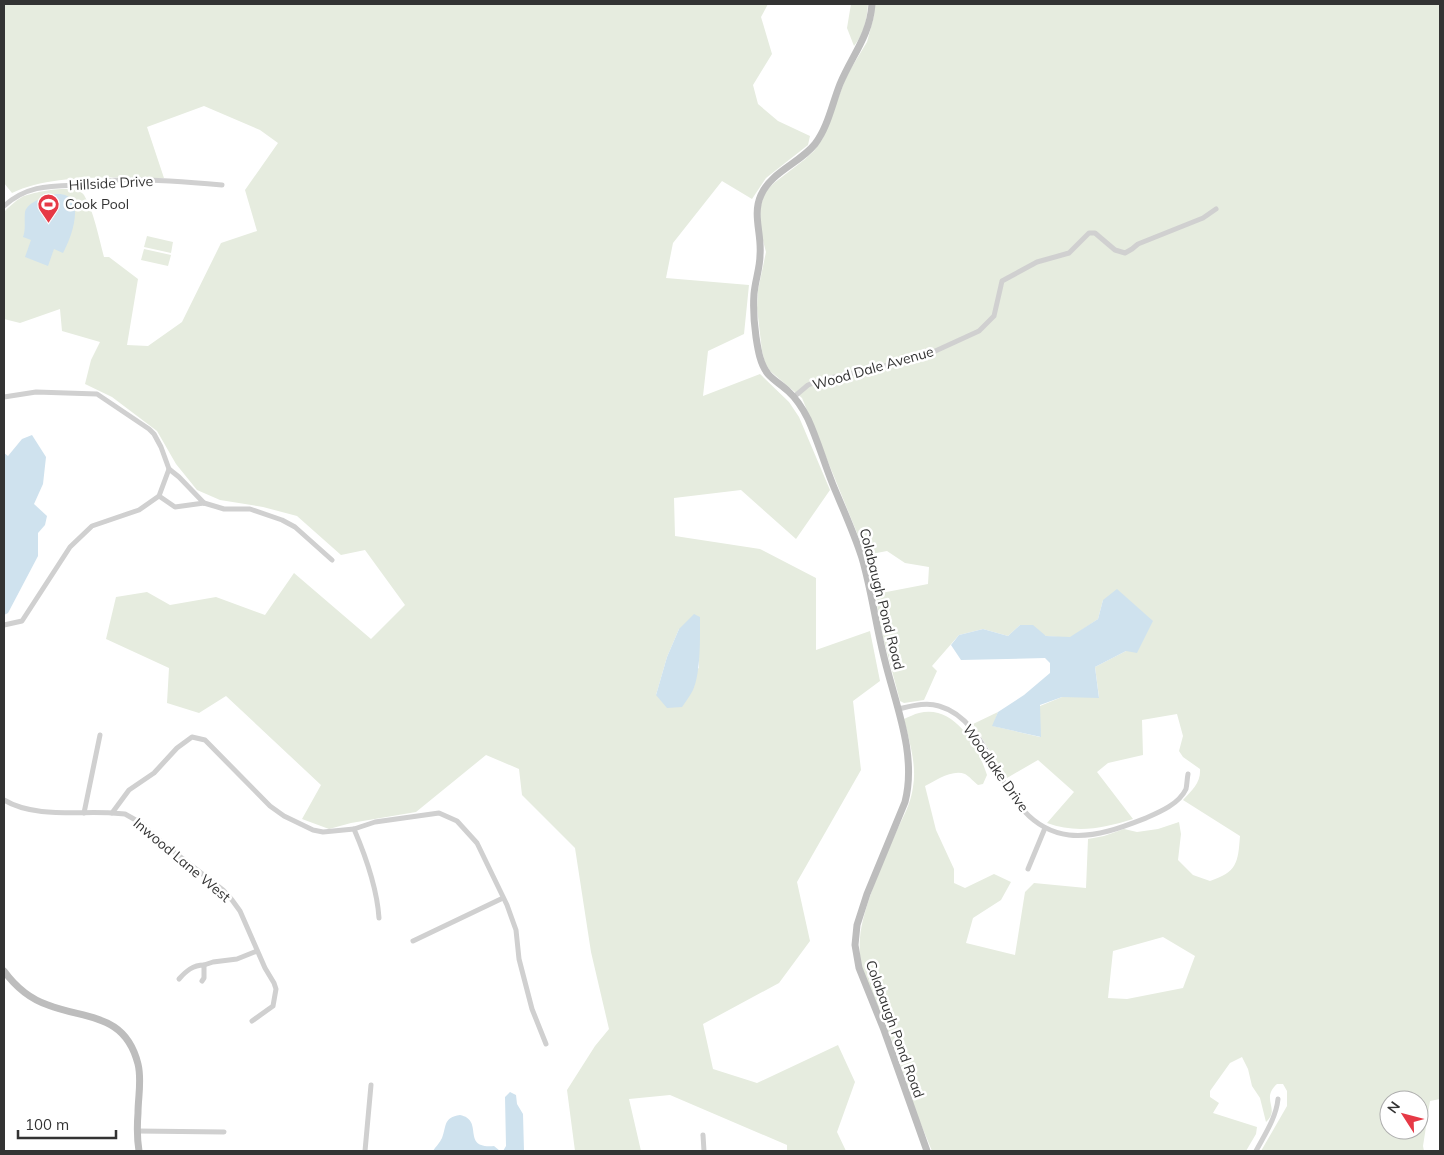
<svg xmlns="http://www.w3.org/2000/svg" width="1444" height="1155" font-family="Mulish,sans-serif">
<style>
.green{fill:#e6ecdf;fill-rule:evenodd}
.water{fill:#cfe2ee}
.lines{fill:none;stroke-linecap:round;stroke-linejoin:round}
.street{stroke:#d0d0d0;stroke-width:5}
.secondary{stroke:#bdbdbd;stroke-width:7}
.labels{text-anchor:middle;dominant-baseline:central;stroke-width:5;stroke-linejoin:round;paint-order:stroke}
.street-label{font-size:14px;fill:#333;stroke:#fff}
.poi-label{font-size:14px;fill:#333;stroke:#fff;text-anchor:start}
</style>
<rect width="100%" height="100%" fill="#fff"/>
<g class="green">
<path d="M4,4H768L761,17L772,54L753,85L758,104L778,121L810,136L808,145L766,178L752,199L722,181L673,243L666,278L749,285L744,334L708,351L703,396L760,374L789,402L799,417L830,490L796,539L741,490L674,498L675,536L760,549L816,578V650L870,631L880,681L853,701L861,770L797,882L810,941L779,983L703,1024L713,1069L757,1083L838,1045L855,1082L837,1132L846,1151H787V1145L670,1095L629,1099L641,1151H575L567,1090L595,1046L609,1029L591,952L575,848L522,795L519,769L486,755L416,812L351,823L329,829L302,819L321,785L226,696L199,713L167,703L169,668L106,639L116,597L147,592L170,605L216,597L265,615L294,573L371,639L405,605L365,550L341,555L297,516L263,507L220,500L197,490L176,464L157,431L112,397L85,384L91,360L100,342L62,331L60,309L20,323L4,319V212C9,207 15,201 22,197C33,192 76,183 84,195C94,211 99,239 104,257H109L138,279L127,345L148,346L182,322L221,243L257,231L245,190L278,143L260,130L204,106L147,127L164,178C119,178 52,173 12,193L4,183ZM679,629L699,651V668L656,695L667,657Z"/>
<path d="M851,4H868C867,19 864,34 854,46L847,28Z"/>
<path d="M875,4H1440V1099L1430,1101L1423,1146L1424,1151H1261L1287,1106V1091L1283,1084H1277C1260,1099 1281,1109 1266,1122L1260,1098L1252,1086L1248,1069L1242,1057L1230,1063L1210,1091V1097L1219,1103L1213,1113L1257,1127L1256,1134L1246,1151H932L915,1110L895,1048L862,969C860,959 859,948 860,938C862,909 885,857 897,830C904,815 911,803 913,787C917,764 909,741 904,719C909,717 914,714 919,713C955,704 978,747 987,775L983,784L978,785C974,782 969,776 965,774C952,769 935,781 925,786L936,830L954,869V883L965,888L994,874L1011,882L1001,900L973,918L966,943L1015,955L1025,892L1034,883L1086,888L1088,839L1104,836L1124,829L1137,832L1158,829L1179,822L1181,834L1178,860L1193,875L1210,881C1237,872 1238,863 1240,836L1183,800C1192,790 1201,783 1200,769L1183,757L1179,751L1183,736L1177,714L1142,720L1143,755L1108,763L1097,772L1133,819C1104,828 1077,834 1047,823L1074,792L1038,760L1007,778L973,724L998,712L993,726L1040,737V706L1062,697H1099L1095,667L1126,651L1103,600L1098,619L1070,638L1046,636L1020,625L1008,636L983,629L959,635L932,666L937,671L924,700L904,703L900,701L879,622L876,594L928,584L929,567L905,563L887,551L866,555L802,398L770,371L765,363L762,351L757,308L758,290L766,252L761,233L760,209L763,198L766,191L774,183L804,160L814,151L823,138L847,75L867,42L874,16ZM1163,937L1195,956L1183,988L1127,999L1108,998L1113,951ZM1389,1100H1419V1130H1389Z"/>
<polygon points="147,236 173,242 171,253 144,247"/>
<polygon points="144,249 171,255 168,266 141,260"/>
</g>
<g class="water">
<path d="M56,194C88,192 72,237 63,253L54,249L48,266L25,257L31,240L23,237C26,229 24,221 25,212C28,201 46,197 56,194Z"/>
<polygon points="32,435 46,457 43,484 34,504 47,516 45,525 38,533 38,556 8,613 4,615 4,453 8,456 22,439"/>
<polygon points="1117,589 1153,621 1137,653 1126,651 1095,667 1099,698 1062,697 1040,705 1041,737 992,726 998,712 1024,695 1050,673 1050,663 1045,658 961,660 951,645 959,635 983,629 1008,636 1020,625 1033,625 1046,636 1070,637 1098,619 1103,600"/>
<path d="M694,614L700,617C700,636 701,673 693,690C690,696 686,701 682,707L667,708L656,695L667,657L679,629Z"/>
<polygon points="510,1092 516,1095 517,1104 523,1114 524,1151 503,1151 506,1146 505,1097"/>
<path d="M460,1115C485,1120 460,1149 494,1146L500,1151H433C435,1147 440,1143 442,1138C447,1125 443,1118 460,1115Z"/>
</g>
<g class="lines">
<g class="street">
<path d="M4,206C27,185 50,186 80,185C92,184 105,180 118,180C153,179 188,182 222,185"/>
<polyline points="795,396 808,385 821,380 881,367 931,353 979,331 994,316 1002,281 1037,262 1069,253 1089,233 1095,233 1115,250 1125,253 1132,249 1138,244 1203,218 1216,209"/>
<polyline points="4,397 36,392 97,394 149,429 154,434 161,447 169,469 179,477 204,503"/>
<polyline points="159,496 169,469"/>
<polyline points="4,625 22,621 70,547 92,526 139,510 159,496 175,507 204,503 224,509 250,509 282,520 295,527 332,560"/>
<path d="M898,709C912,706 926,702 939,706C999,723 996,826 1069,835C1095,838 1123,827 1146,818C1160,812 1179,804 1186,789C1187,785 1187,779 1188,774"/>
<path d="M4,800C34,818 78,811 112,813L129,790L154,773L177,748L192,737L205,740L270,806L284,816L313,830L323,832L354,829L375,822L439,813L457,821L477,843L507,905L516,930L519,959L532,1009L546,1044"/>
<polyline points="84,813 100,735"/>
<polyline points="112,813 125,814 141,823 165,845 223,890 232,900 240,911 265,968 274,983 276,989 273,1006 252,1021"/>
<path d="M354,829C366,857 377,887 379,918"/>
<polyline points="1028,869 1045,828"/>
<polyline points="413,941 503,898"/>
<polyline points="204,965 213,962 237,959 257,951"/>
<path d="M179,979C186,971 193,965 204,965V978L202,981"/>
<polyline points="137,1131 224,1132"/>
<polyline points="703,1135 704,1151"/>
<polyline points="365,1151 371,1085"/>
<path d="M1256,1151C1265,1134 1276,1118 1278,1099"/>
</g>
<g class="secondary">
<path d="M872,4C870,36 852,55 840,84C832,104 828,127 815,144C800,163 771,172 761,195C752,215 762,234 760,255C760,268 755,281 754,294C753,308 754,323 756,337C758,350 760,364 768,374C774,381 782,385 788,391C797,399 803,409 808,419C818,441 824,463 833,485C843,509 854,533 862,558C872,592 876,627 885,661C896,706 917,755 905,802L867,894L857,925L855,945L859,968L884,1030L927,1151"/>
<path d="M4,971C15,986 30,999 48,1005C87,1020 125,1013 138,1064C142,1080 138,1097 138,1113C137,1126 137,1139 139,1151"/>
</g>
</g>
<defs>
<symbol id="stadium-pin" viewBox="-11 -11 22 30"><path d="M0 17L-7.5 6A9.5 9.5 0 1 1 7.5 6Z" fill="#e63946" stroke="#fff"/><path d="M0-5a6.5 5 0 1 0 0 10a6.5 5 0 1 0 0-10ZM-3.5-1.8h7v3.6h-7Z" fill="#fff"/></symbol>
</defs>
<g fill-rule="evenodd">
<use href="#stadium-pin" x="36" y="192" width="25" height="34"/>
</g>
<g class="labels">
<g class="street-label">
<text transform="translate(111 183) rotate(-3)">Hillside Drive</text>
<text transform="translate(873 368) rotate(-16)">Wood Dale Avenue</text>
<text transform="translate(882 599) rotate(76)">Colabaugh Pond Road</text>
<text transform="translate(996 768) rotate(55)">Woodlake Drive</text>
<text transform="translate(182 860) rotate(40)">Inwood Lane West</text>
<text transform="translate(895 1029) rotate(70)">Colabaugh Pond Road</text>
</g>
<g class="poi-label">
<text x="65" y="204">Cook Pool</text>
</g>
</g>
<rect width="1444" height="1155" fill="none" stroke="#333333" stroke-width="10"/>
<g transform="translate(1404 1115) rotate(306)"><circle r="24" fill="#ffffff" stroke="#adadad"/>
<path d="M0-4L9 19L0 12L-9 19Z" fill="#e63946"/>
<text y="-8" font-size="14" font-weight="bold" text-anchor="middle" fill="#333333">N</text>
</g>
<path d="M18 1130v8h98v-8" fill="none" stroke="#333333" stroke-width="2.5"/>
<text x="25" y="1130" font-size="15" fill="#333333" stroke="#ffffff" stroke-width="4" paint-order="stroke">100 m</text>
</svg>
